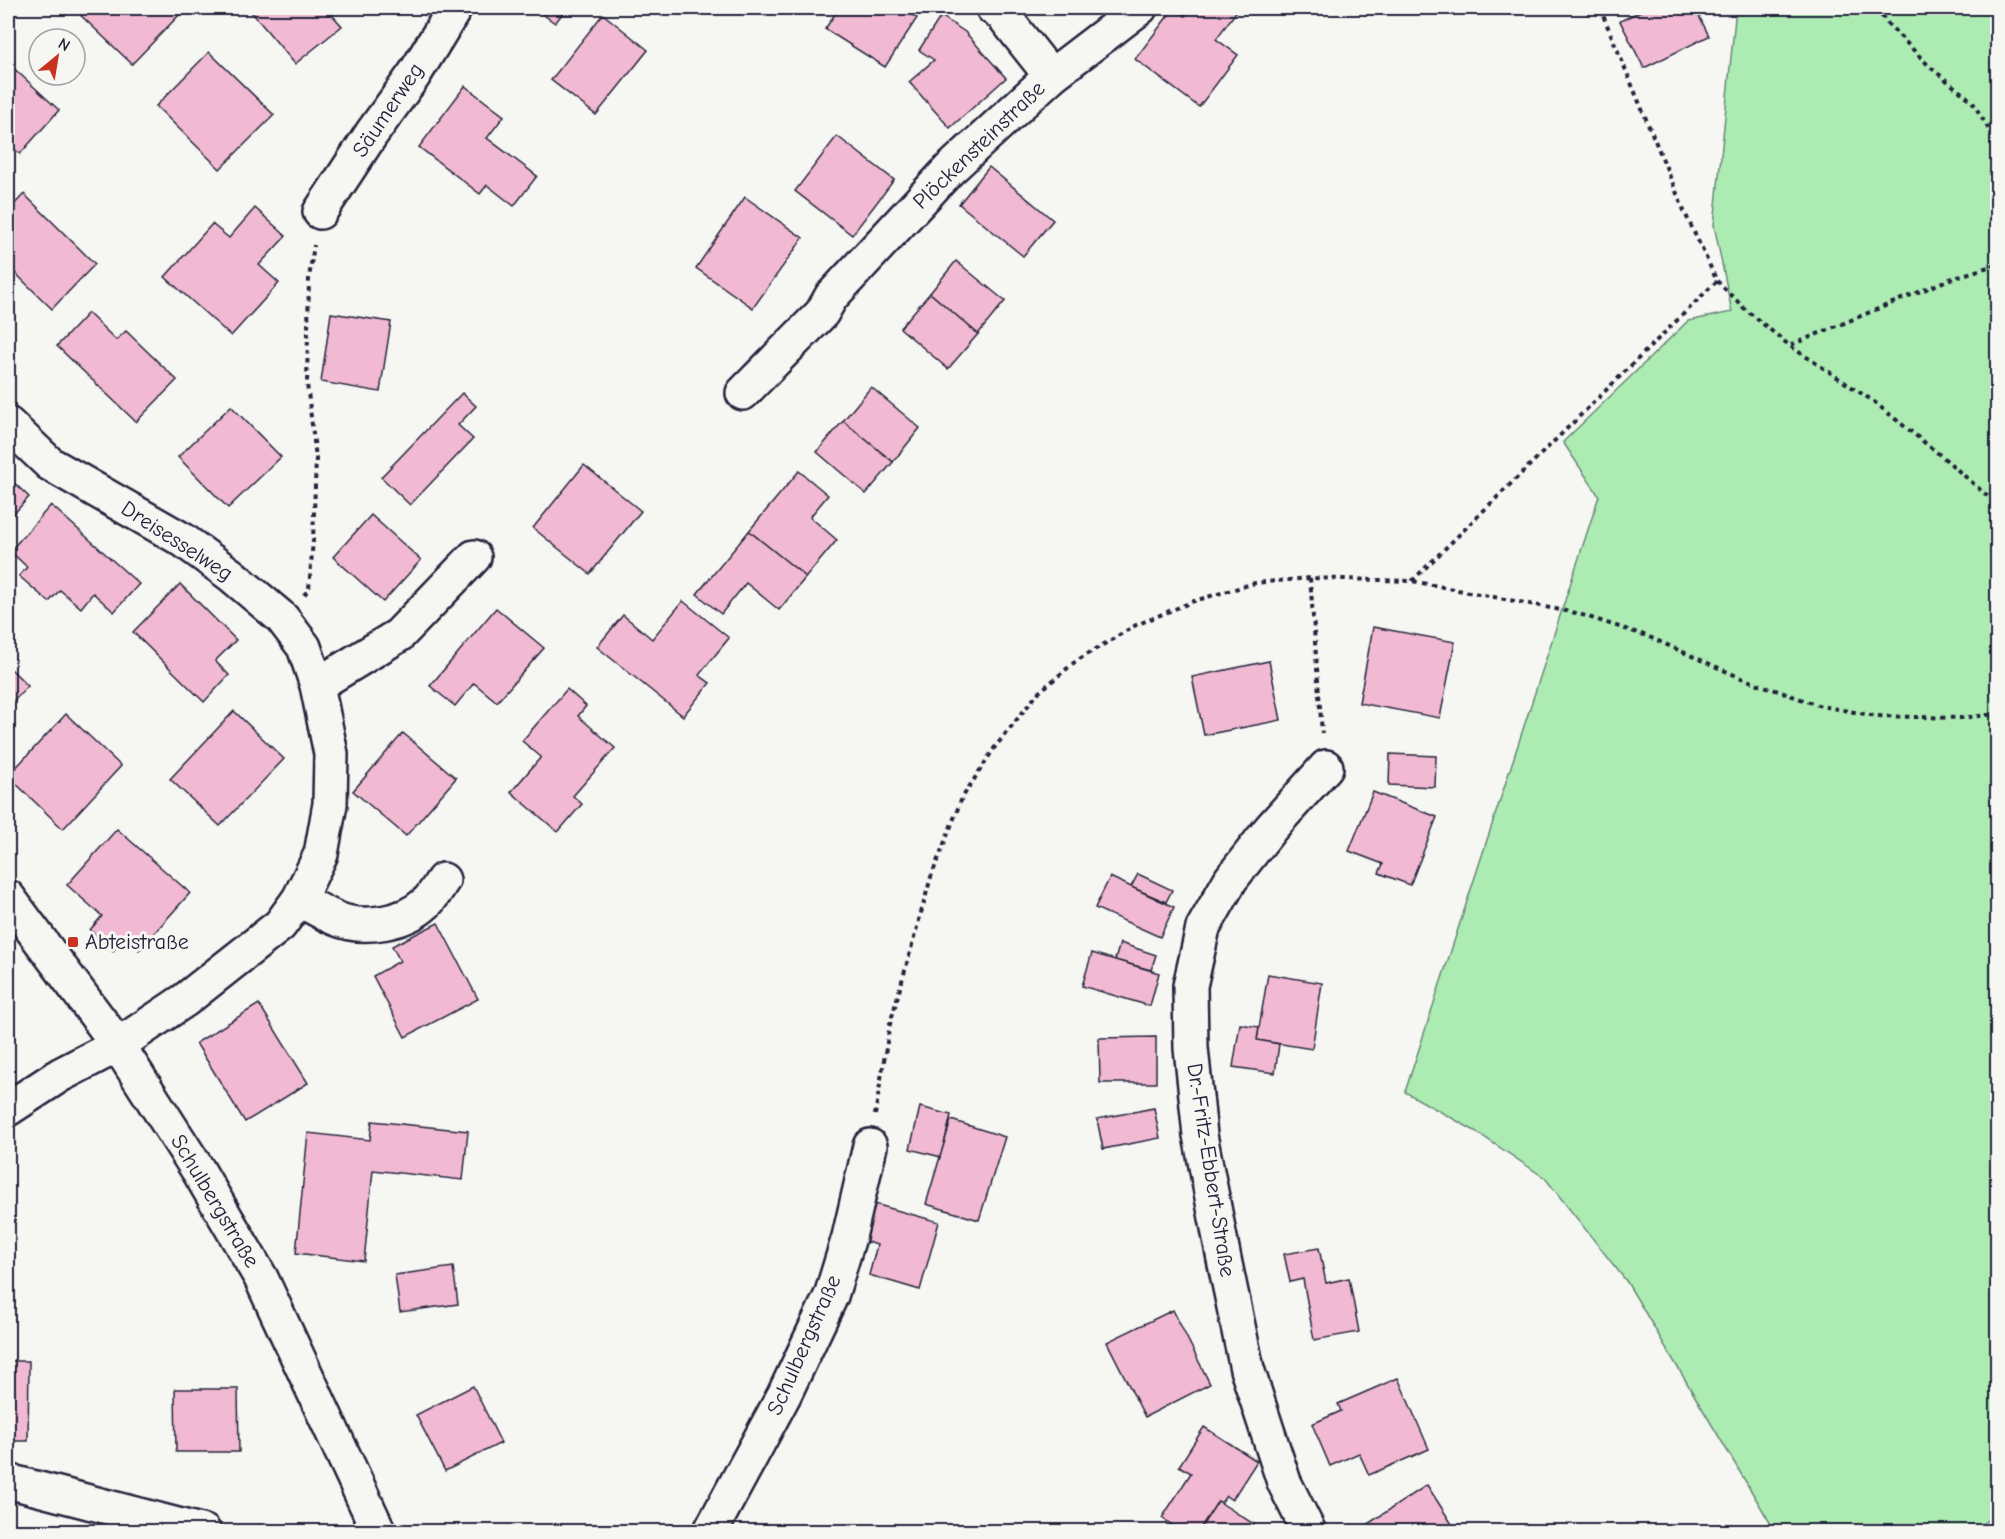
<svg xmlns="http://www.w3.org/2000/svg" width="2005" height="1539" font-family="'Comic Neue',sans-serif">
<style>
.green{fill:#acecb3;stroke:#678777;stroke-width:1.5}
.building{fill:#f1bad2;stroke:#22223b;stroke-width:1.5}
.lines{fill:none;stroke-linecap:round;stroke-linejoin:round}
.minor-casing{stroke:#22223b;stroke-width:38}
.path{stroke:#22223b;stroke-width:4;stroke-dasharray:4.5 4.5;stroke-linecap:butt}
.minor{stroke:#f6f6f2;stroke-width:33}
.poi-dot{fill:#c8321e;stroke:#f6f6f2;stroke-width:2}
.labels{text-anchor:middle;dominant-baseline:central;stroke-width:6;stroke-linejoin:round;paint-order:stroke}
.street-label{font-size:22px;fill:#22223b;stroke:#f6f6f2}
.poi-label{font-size:22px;fill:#22223b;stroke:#f6f6f2;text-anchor:start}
</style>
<rect width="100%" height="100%" fill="#f6f6f2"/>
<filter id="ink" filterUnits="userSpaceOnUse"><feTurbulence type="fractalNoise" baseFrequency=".0167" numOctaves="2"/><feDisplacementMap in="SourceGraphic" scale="12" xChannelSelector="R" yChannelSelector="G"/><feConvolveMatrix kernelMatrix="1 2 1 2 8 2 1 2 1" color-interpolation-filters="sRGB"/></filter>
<g filter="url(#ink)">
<polygon class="green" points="1736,8 1997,8 1998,1509 1976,1531 1775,1531 1627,1282 1545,1178 1475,1131 1405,1092 1599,496 1563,442 1688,321 1732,312 1714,225"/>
<g class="building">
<polygon points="73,8 173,8 180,14 132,64"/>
<polygon points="248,8 326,8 342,26 295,64"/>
<polygon points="534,8 567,8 555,23"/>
<polygon points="839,8 901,8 917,18 885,67 825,29"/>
<polygon points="1174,8 1185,16 1191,8 1230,8 1236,12 1216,39 1238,55 1199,107 1135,59"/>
<polygon points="1647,8 1695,8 1709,36 1644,68 1620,21"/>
<polygon points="603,14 648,50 596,115 551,80"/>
<polygon points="941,16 965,32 1006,78 950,128 909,82 934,60 919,50"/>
<polygon points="209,52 274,115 220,169 156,106"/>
<polygon points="8,63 59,110 20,154 8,143"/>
<polygon points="465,86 504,116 487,138 537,176 514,206 487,185 480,194 419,147"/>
<polygon points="837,136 894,180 852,235 795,191"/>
<polygon points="989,167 1053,220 1023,256 959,204"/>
<polygon points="24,194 95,264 52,309 8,266 8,211"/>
<polygon points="745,197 803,238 753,308 696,268"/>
<polygon points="255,208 286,236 259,265 279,283 231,336 165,277 212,224 229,238"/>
<polygon points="956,261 1005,301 978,334 930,293"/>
<polygon points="930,293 978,334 948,369 900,328"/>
<polygon points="88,313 116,340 126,331 177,380 136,422 57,346"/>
<polygon points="331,313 391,322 380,392 321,382"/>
<polygon points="871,387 920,428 893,462 843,421"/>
<polygon points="462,393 476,406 458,425 473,439 410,505 381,477"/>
<polygon points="231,406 281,457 228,508 178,457"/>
<polygon points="843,421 893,462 866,494 817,452"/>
<polygon points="584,465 641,511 590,574 533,528"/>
<polygon points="799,471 828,495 810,517 837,540 806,577 749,531"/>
<polygon points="8,477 29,497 8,520"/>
<polygon points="51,505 139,584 114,612 93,593 81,608 60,590 49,602 19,576 27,567 10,551"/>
<polygon points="371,515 421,560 383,602 333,557"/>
<polygon points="749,531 806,577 779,610 746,583 721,614 697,594"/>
<polygon points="180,584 236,640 215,661 229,675 204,702 133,632"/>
<polygon points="683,601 729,638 699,675 710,683 683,716 597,647 623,615 652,639"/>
<polygon points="496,608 544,648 497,702 474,683 455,706 430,686"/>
<polygon points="1373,627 1455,642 1440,718 1359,703"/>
<polygon points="1269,661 1281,720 1204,735 1192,677"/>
<polygon points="8,666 28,686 8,707"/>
<polygon points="567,689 586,706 578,716 615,748 573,796 582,804 558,832 511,792 541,757 522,741"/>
<polygon points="234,711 284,759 220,826 170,779"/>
<polygon points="66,714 121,766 63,829 8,776"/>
<polygon points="403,733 456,778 406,836 353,791"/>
<polygon points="1390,754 1436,756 1435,787 1389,785"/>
<polygon points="1373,792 1437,817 1410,885 1379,873 1383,864 1349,851"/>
<polygon points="117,829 190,893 139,950 125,937 113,951 90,930 102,916 67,885"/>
<polygon points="1138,874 1172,890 1166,902 1131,887"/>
<polygon points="1110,877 1174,907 1160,937 1095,908"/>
<polygon points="438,923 478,999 405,1037 373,976 400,961 392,946"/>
<polygon points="1120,943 1156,955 1151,970 1115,960"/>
<polygon points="1092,953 1159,973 1150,1006 1082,986"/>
<polygon points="1268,974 1322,983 1312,1049 1257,1040"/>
<polygon points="259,1004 308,1083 245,1122 196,1043"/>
<polygon points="1240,1024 1259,1027 1257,1040 1279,1044 1275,1073 1233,1067"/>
<polygon points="1156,1037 1156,1083 1100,1083 1099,1038"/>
<polygon points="920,1107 951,1115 941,1157 910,1149"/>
<polygon points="1154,1108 1160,1138 1103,1149 1097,1119"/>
<polygon points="951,1120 1005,1137 979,1220 926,1204"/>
<polygon points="372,1121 468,1131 463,1180 373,1170 364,1261 296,1253 308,1133 370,1140"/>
<polygon points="871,1203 939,1222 920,1290 869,1275 877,1245 861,1240"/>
<polygon points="1319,1248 1326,1283 1349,1278 1359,1332 1314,1340 1303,1279 1290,1282 1284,1254"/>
<polygon points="453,1267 458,1304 400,1312 395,1275"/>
<polygon points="1173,1310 1210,1384 1145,1417 1107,1342"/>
<polygon points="8,1361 29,1361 28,1441 8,1441"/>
<polygon points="1398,1378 1429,1449 1369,1475 1359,1453 1330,1466 1312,1424 1341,1411 1338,1404"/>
<polygon points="473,1386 501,1443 445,1471 416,1415"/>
<polygon points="175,1389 238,1389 239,1452 176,1452"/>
<polygon points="1204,1427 1257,1461 1232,1500 1226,1496 1221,1503 1218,1501 1198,1532 1183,1532 1162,1518 1191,1473 1179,1466"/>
<polygon points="1427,1485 1457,1532 1357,1531"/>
<polygon points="1218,1501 1221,1503 1266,1532 1198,1532"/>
</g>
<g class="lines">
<defs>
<g id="minor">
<polyline points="993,8 1002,14 1051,76"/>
<polyline points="320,212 372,133 414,75 455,8"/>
<polyline points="743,393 822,313 831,297 949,170 1051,76 1140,8"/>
<polyline points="8,424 50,464 183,540 231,575 282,618 304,647 317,685 331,754 330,804 321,854 299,899 280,925 185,1000 118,1045 60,1075 8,1109"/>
<polyline points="317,685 399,635 474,557"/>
<polyline points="8,897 118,1045 198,1170 261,1278 379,1532"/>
<path d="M299,899C311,906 324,914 337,919C363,930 405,923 426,903C433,897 438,887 443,880"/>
<polyline points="8,1481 204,1532"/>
<polyline points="710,1532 784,1395 831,1296 849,1237 870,1146"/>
<polyline points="1309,1532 1284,1482 1247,1369 1224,1259 1200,1135 1191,1048 1190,986 1203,928 1231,879 1271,828 1326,767"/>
</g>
</defs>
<use href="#minor" class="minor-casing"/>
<g class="path">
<polyline points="1600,8 1685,213 1717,281 1746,310 1790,346 1873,401 1945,459 1998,505"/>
<polyline points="1876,8 1888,24 1930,67 1972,101 1998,145"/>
<polyline points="1791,345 1950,279 1998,264"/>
<polyline points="1310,578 1322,733"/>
<polyline points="1412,581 1717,281"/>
<polyline points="304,595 309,589 313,540 316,458 307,384 309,278 314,245"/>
<polyline points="875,1115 890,1024 931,877 962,798 995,747 1038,693 1076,661 1136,625 1194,601 1255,583 1310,578 1412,581 1576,613 1647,636 1739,677 1821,706 1876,716 1960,718 1998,714"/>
</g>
<use href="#minor" class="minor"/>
</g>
</g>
<rect class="poi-dot" x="67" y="936" width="12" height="12" rx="3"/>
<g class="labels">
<g class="street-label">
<text transform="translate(388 110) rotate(-56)">Säumerweg</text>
<text transform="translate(979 145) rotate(-44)">Plöckensteinstraße</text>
<text transform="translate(177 541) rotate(33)">Dreisesselweg</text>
<text transform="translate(1211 1170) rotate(81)">Dr.-Fritz-Ebbert-Straße</text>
<text transform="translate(215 1201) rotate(59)">Schulbergstraße</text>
<text transform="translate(804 1345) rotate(-66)">Schulbergstraße</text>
</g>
<g class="poi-label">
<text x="85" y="942">Abteistraße</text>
</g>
</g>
<rect width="2005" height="1539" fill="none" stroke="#f6f6f2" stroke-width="30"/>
<rect x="15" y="15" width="1975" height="1509" fill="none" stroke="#22223b" stroke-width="2" filter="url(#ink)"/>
<g transform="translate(57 57) rotate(30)"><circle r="28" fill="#f6f6f2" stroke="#a1a1a9" stroke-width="1.5"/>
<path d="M0-4.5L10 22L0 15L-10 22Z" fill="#c8321e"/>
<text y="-9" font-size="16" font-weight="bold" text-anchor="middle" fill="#22223b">N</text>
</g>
</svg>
